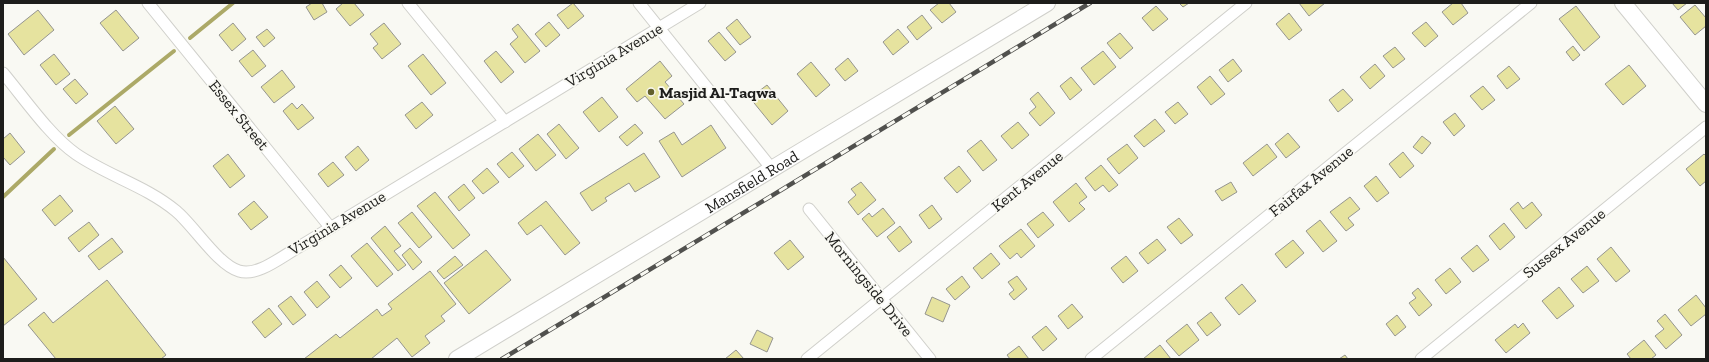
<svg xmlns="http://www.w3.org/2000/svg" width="1709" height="362" font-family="'Zilla Slab',serif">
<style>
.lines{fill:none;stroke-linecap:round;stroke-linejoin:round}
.stream{stroke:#aca967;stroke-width:4}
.building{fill:#e6e39f;stroke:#959590}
.street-casing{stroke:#d0d0cb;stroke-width:13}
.secondary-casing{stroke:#d0d0cb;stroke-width:18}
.street{stroke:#fff;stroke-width:11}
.secondary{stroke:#fff;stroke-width:16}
.rail-casing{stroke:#51514e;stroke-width:4.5}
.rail{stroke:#f9f9f3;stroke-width:3;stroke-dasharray:9;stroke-linecap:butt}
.poi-dot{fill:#62602c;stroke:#f9f9f3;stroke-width:1.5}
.labels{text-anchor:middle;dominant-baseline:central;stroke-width:3.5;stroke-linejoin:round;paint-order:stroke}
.street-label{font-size:16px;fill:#1d1d1b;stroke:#f9f9f3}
.poi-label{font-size:16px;font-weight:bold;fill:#1d1d1b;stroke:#f9f9f3;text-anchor:start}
</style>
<rect width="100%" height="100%" fill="#f9f9f3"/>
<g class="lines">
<g class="stream">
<polyline points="190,38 233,3"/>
<polyline points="69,135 174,51"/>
<polyline points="3,197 54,149"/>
</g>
</g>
<g class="building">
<polygon points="312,3 322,3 327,12 314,20 306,7"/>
<polygon points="343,3 354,3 364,15 350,26 336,9"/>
<polygon points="573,3 584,16 568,29 557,15"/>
<polygon points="939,3 949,3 956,12 942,23 930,10"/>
<polygon points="1179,3 1189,3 1183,7"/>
<polygon points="1299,3 1325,3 1309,16"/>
<polygon points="1453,3 1461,3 1468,13 1453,25 1442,12"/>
<polygon points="1672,3 1687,3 1678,10"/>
<polygon points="1695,5 1706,18 1706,26 1695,35 1680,17"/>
<polygon points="1156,6 1168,19 1153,31 1142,18"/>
<polygon points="1576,6 1600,37 1584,51 1559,19"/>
<polygon points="38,10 54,30 24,55 8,34"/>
<polygon points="116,10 139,38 123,51 100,23"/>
<polygon points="1289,13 1302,30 1289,40 1276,24"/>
<polygon points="922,15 932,28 917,40 907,27"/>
<polygon points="737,19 751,37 740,45 726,28"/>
<polygon points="549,22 560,35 546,47 535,34"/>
<polygon points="1426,22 1438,36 1425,47 1412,33"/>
<polygon points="233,23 246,39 232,51 219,35"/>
<polygon points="384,23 401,44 382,59 373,48 378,44 370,34"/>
<polygon points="518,24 540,51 525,63 510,44 518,37 512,29"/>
<polygon points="267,29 275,38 264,47 256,37"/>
<polygon points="898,29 909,42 893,55 883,42"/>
<polygon points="719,32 736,52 725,61 708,41"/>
<polygon points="1120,33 1133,48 1120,59 1107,43"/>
<polygon points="1573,46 1580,55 1573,61 1566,52"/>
<polygon points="1395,47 1405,59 1393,68 1383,56"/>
<polygon points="253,50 266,66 252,77 239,61"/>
<polygon points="496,51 514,72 501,83 484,61"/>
<polygon points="1103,51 1116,67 1094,85 1081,68"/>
<polygon points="54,54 70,74 56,85 40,65"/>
<polygon points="423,54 446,83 431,95 408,66"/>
<polygon points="848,58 858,71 845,81 835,69"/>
<polygon points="1233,59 1242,71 1228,82 1219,70"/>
<polygon points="660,61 672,76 665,82 684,104 665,119 645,96 637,102 626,89"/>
<polygon points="811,62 830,85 816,97 797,74"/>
<polygon points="1375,64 1385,76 1370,89 1360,77"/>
<polygon points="1629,65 1646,86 1623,105 1605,84"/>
<polygon points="1509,66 1520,79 1507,89 1497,76"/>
<polygon points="282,70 295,87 274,103 261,87"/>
<polygon points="1210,76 1225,94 1211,105 1197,87"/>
<polygon points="1071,77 1082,90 1070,100 1060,86"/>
<polygon points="75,79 88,94 76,104 63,89"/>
<polygon points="767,85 788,111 772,125 750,98"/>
<polygon points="1483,86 1495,100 1482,110 1470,96"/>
<polygon points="1343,89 1353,100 1338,112 1329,100"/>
<polygon points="1038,92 1055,113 1040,126 1029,113 1036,107 1030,99"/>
<polygon points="602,97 618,117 599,132 583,112"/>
<polygon points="422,102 433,115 416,129 405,115"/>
<polygon points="1178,102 1188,114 1175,124 1165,112"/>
<polygon points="292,103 297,109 302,104 314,118 298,130 283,111"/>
<polygon points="115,106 134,129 116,144 97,121"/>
<polygon points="1455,113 1465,126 1454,136 1443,122"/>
<polygon points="1155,119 1165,131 1144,147 1134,136"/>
<polygon points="1018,122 1029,135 1012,149 1001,136"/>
<polygon points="559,124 579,148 566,159 547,134"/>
<polygon points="635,124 643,133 627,146 619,137"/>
<polygon points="711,125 726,148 682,177 659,141 674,132 682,145"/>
<polygon points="10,133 25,152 10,165 3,157 3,139"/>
<polygon points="1288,133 1300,147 1286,158 1275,144"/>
<polygon points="538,134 556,155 536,171 519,149"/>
<polygon points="1422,136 1431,143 1422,154 1413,147"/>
<polygon points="981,140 997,160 983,171 967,151"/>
<polygon points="1127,144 1138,158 1119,174 1107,159"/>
<polygon points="1267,144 1277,157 1253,176 1243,163"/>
<polygon points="358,146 369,160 356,171 345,157"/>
<polygon points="512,152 524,166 509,178 497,164"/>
<polygon points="1403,152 1414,166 1400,178 1389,164"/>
<polygon points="644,153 660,177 635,192 629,183 605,198 607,201 592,211 580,193"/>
<polygon points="228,154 245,176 230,188 213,166"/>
<polygon points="1704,154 1706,156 1706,181 1700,186 1686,169"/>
<polygon points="333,162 344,175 328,187 318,174"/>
<polygon points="1101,165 1118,185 1109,192 1103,185 1095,191 1085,178"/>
<polygon points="959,166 971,181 957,193 944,178"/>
<polygon points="487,168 499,182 483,194 472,181"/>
<polygon points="1376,176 1389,193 1377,202 1364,186"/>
<polygon points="861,182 876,200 858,215 848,202 856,195 851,189"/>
<polygon points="1231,182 1237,192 1222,201 1215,191"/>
<polygon points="1076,183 1087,197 1079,203 1085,209 1069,222 1053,202"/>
<polygon points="464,184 475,198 459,211 448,197"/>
<polygon points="435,192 470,235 453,249 417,206"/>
<polygon points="60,195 73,211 55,226 42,210"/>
<polygon points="1350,197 1360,209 1348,218 1354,225 1346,231 1330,212"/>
<polygon points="254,201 268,217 251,230 238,214"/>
<polygon points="546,201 580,243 565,255 541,225 527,235 518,223"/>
<polygon points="1518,202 1523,209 1532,202 1542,215 1526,229 1510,209"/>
<polygon points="932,205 942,219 929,229 919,215"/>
<polygon points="883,208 895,223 877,237 862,219 869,213 872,217"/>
<polygon points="412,212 432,237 419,248 398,223"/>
<polygon points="1043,212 1054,225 1038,238 1027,224"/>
<polygon points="1179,218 1193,235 1181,244 1167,227"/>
<polygon points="1320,220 1337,241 1323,252 1306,231"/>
<polygon points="89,222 99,235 79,252 68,238"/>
<polygon points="1504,223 1515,237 1500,250 1489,236"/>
<polygon points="385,226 401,246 394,251 406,265 398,271 371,238"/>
<polygon points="900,226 912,242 899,252 887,237"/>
<polygon points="1021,229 1035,246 1021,258 1017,253 1010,259 999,246"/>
<polygon points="112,238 123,252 99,270 88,256"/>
<polygon points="1157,239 1166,250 1148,264 1139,253"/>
<polygon points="790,240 804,257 788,270 774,253"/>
<polygon points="1293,240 1304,253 1286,268 1275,254"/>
<polygon points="367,243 393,274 377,287 351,256"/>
<polygon points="1477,245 1489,260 1473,272 1461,258"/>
<polygon points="1611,247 1630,271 1616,282 1597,259"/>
<polygon points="410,248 422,262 413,270 402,255"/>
<polygon points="486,250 511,280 469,314 444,283"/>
<polygon points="991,253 1000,264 982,279 973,268"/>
<polygon points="455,256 463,265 444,279 437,271"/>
<polygon points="1126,256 1138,271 1123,283 1111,268"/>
<polygon points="3,257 37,299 3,326"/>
<polygon points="341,265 352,278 340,288 329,275"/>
<polygon points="1587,266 1599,281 1583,293 1571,279"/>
<polygon points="1450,268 1461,282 1446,294 1435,280"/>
<polygon points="430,271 456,304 441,316 445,321 425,336 430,343 412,357 397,338 371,359 304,359 336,334 340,338 377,309 382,316 392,309 388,304"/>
<polygon points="962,276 970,287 955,300 946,289"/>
<polygon points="1017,276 1027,289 1014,300 1009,294 1014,290 1008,282"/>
<polygon points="107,280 166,355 161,359 56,359 28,325 44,312 53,323"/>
<polygon points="317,281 330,297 317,308 304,292"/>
<polygon points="1242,284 1256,301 1239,315 1225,298"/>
<polygon points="1559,287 1574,306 1557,319 1542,301"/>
<polygon points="1418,288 1432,305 1419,316 1409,303 1416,298 1412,293"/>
<polygon points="1696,295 1706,308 1706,314 1691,326 1678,310"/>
<polygon points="291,296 306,315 293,325 278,306"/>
<polygon points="932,297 950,305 943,322 925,314"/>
<polygon points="1072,304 1083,317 1068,329 1058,316"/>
<polygon points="269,308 282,324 265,338 252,322"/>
<polygon points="1211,312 1221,325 1207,336 1197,323"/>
<polygon points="1665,314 1682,335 1666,349 1655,336 1664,329 1657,321"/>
<polygon points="1397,315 1406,327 1395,336 1386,324"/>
<polygon points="1523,323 1530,333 1506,353 1495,340 1515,324 1518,328"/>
<polygon points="1187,324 1199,340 1179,356 1166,341"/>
<polygon points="1046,326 1057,339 1043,351 1032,337"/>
<polygon points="757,330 773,338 767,352 750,344"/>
<polygon points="1644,340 1656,355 1651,359 1631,359 1627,354"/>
<polygon points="1160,345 1171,359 1143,359"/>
<polygon points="1019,346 1029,359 1010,359 1007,355"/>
<polygon points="736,350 744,359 725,359"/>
<polygon points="1345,355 1348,359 1339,359"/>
</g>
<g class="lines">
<defs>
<g id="street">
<polyline points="148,3 330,227"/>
<polyline points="408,3 505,122"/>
<polyline points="639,3 772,169"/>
<path d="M3,73C24,98 50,136 76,154C108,176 146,186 176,211C194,226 218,265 239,271C258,277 282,256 299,247L700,3"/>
<polyline points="809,209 930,359"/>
<polyline points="807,359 1246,3"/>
<polyline points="1091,359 1531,3"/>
<polyline points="1421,359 1706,127"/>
</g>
<g id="secondary">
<polyline points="1623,3 1706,104"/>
<path id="s1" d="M457,359L1047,3"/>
</g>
</defs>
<use href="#street" class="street-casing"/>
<use href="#secondary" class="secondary-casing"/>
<use href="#street" class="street"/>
<use href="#secondary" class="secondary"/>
<defs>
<polyline id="rail" points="502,359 1090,3"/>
</defs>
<use href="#rail" class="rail-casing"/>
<use href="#rail" class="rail"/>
</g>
<circle class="poi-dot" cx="651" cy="92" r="4"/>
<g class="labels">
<g class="street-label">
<text transform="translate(614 55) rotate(-31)">Virginia Avenue</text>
<text transform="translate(239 115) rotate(51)">Essex Street</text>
<text stroke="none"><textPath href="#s1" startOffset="344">Mansfield Road</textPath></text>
<text transform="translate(1027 181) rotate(-39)">Kent Avenue</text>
<text transform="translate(1311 181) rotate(-39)">Fairfax Avenue</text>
<text transform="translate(337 223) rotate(-31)">Virginia Avenue</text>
<text transform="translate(1564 243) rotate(-39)">Sussex Avenue</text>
<text transform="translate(869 284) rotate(51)">Morningside Drive</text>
</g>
<g class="poi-label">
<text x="659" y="92">Masjid Al-Taqwa</text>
</g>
</g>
<rect width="1709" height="362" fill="none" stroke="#1d1d1b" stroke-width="8"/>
</svg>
